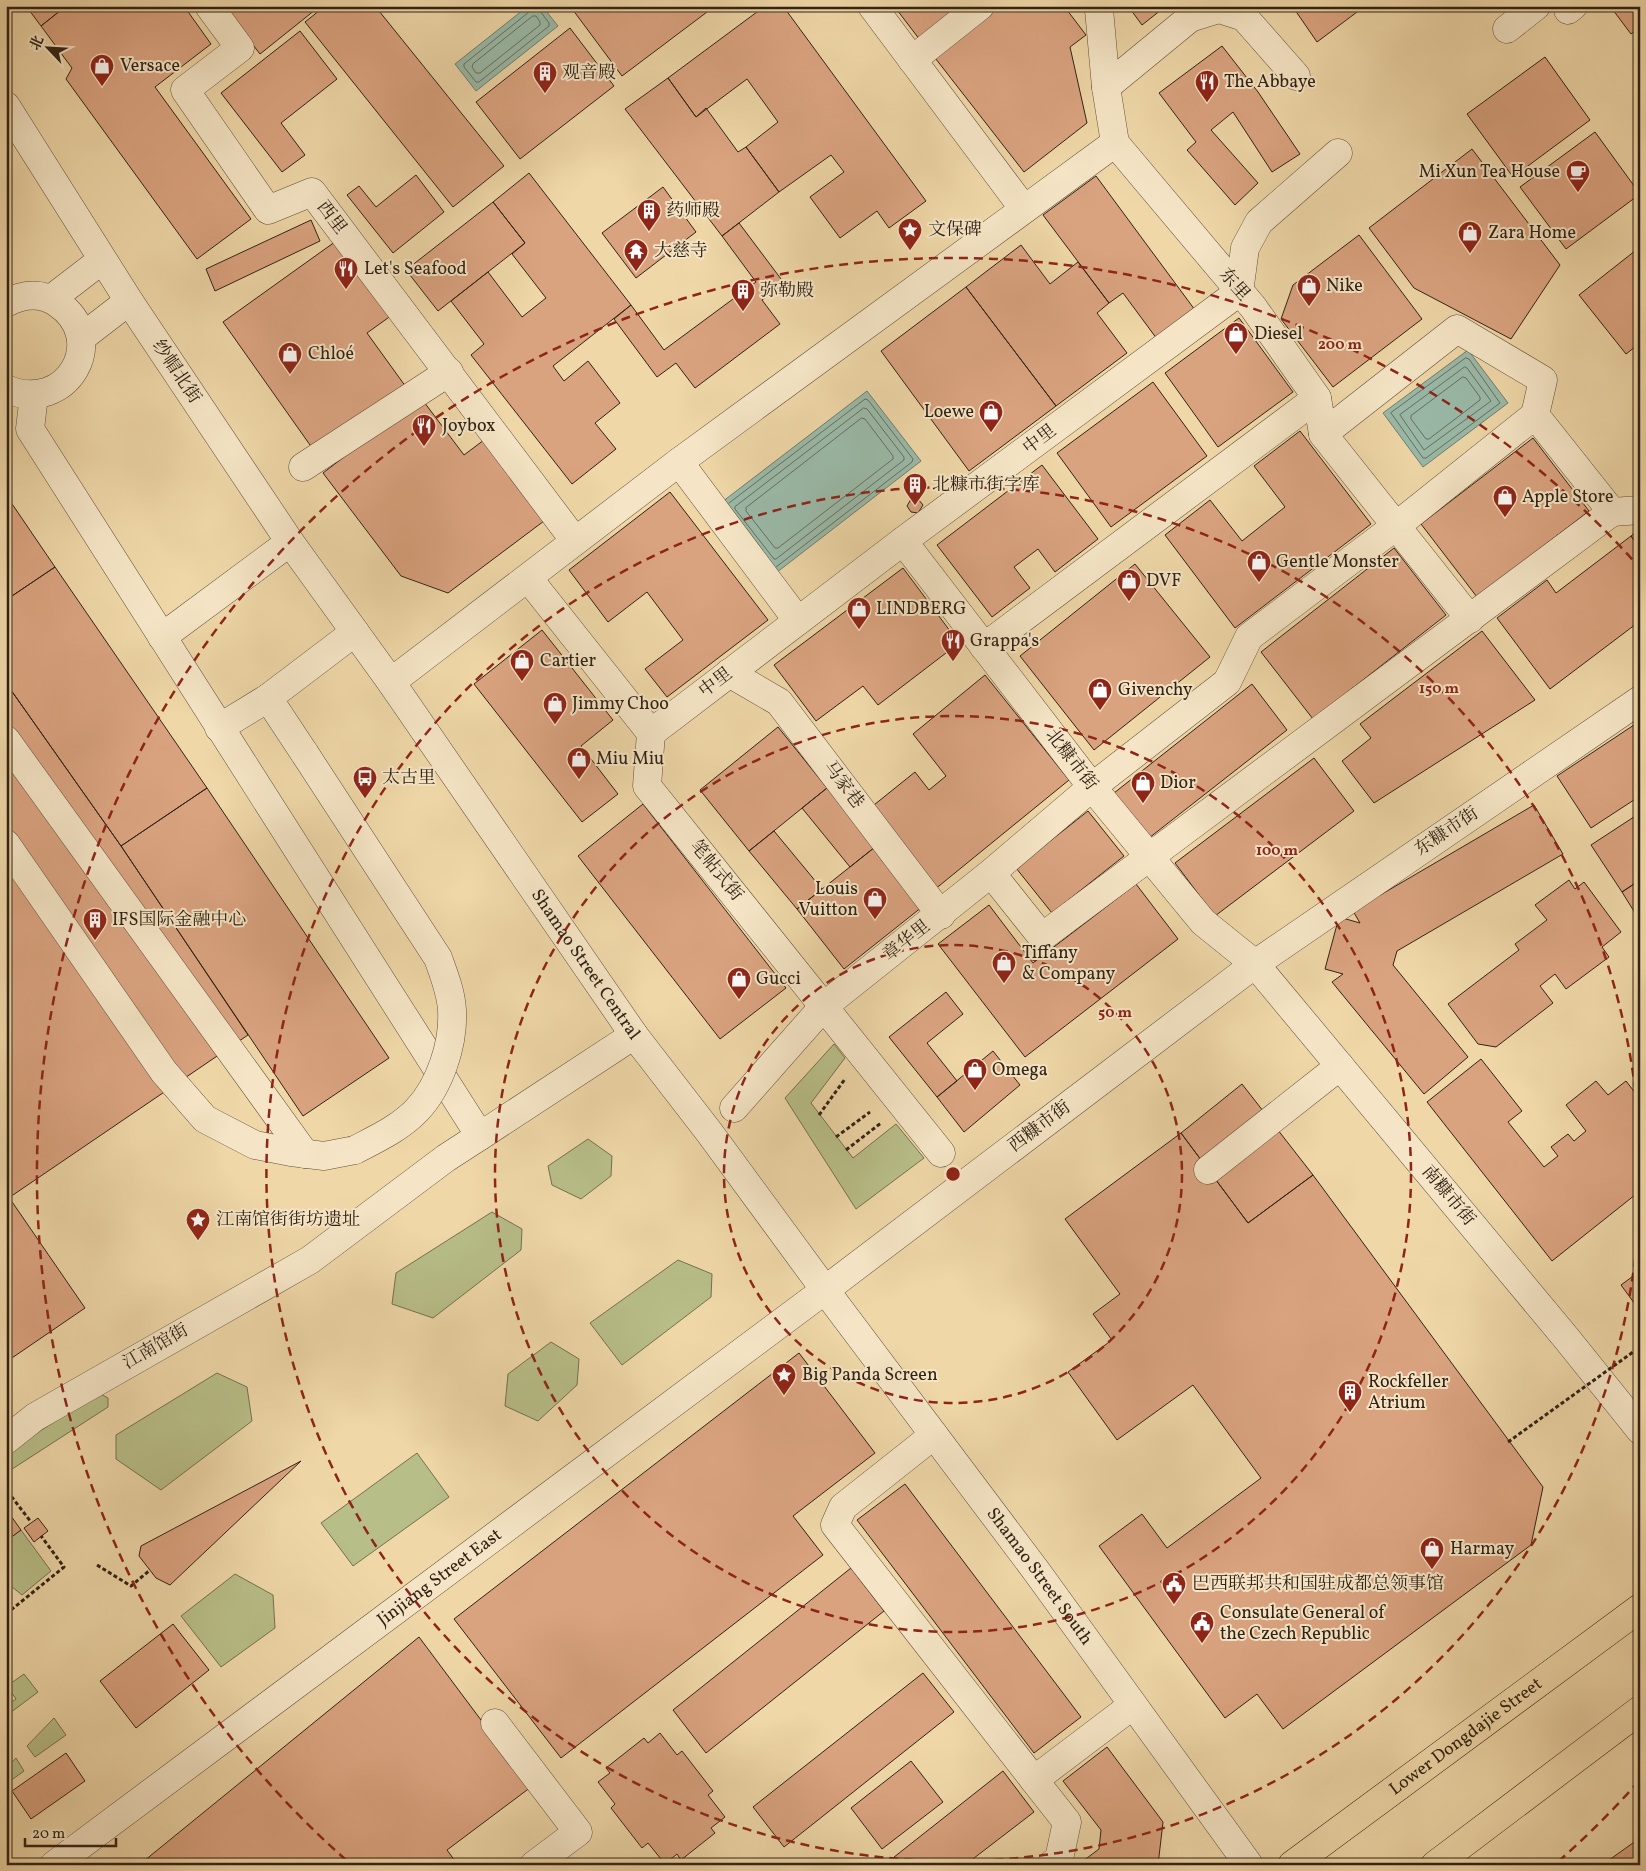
<svg xmlns="http://www.w3.org/2000/svg" width="1646" height="1871" font-family="Vollkorn,'Noto Serif SC',serif">
<rect width="100%" height="100%" fill="#efd7a8"/>
<filter id="stains"><feTurbulence type="fractalNoise" baseFrequency=".004" numOctaves="4"/><feColorMatrix values="0 0 0 0 .2 0 0 0 0 .09 0 0 0 0 .02 0 0 0 .5 -.17"/></filter>
<radialGradient id="worn" r=".72"><stop offset=".6" stop-color="#630" stop-opacity="0"/><stop offset="1" stop-color="#630" stop-opacity=".3"/></radialGradient>
<path fill="#b8be88" stroke="#74704e" d="M834,1044L845,1058L811,1103L853,1158L896,1124L924,1158L856,1209L785,1098Z
M588,1139L612,1156L611,1176L581,1199L552,1185L548,1166Z
M492,1212L522,1229L521,1250L433,1318L392,1304L396,1273Z
M678,1260L712,1274L711,1297L622,1365L590,1323Z
M551,1342L579,1359L577,1385L538,1421L505,1406L508,1374Z
M217,1373L247,1387L252,1421L161,1490L116,1459V1435Z
M99,1393L108,1398V1407L6,1473V1453Z
M417,1453L449,1497L353,1566L321,1523Z
M21,1530L51,1571L22,1595L6,1582V1541Z
M235,1574L273,1595L275,1628L221,1667L181,1616Z
M24,1674L38,1692L6,1716V1706L16,1699L7,1686Z
M54,1718L66,1735L35,1757L27,1746Z
M16,1758L24,1771L6,1784V1768Z"/>
<path fill="#9abaa9" stroke="#707d6e" d="M528,6H542L558,26L476,91L455,64Z
M1468,350L1508,403L1423,467L1383,413Z
M867,391L921,461L772,576L718,505Z"/>
<g fill="none" stroke-linecap="round" stroke-linejoin="round">
<path stroke="#666e5f" stroke-width="1" d="M531,6L529,12L464,64V67L476,82H479L549,26V23L540,11L539,6
M533,16H536L540,22V25L480,73H476L472,67L473,64Z
M1466,358L1469,359L1500,403L1426,458H1423L1391,413Z
M1465,367L1467,368L1491,401L1424,450L1400,415Z
M1463,377L1466,378L1480,397V400L1429,439H1426L1411,419V416Z
M864,408L867,409L904,457V460L776,559H774L735,509V507Z
M862,418L865,419L893,456V459L778,548H775L746,511V508Z
M729,503L865,399L868,400L913,459L912,462L776,567"/>
</g>
<path fill="#daa380" stroke="#312215" d="M26,6H66L41,26Z
M66,6H184L211,44L155,87L251,219L197,259L66,79L72,68L41,26Z
M223,6H312L315,10L260,54Z
M325,6H375L504,166L453,207L305,22Z
M570,6L650,8L715,6L622,76Z
M765,6H783L926,201L889,228L877,211L840,238L810,197L844,172L831,155L779,192L746,147L778,122L747,79L696,117L668,78Z
M894,6H963L920,40Z
M993,6H1064L1086,35L1070,47L1087,123L1024,172L932,54Z
M1128,6H1166L1142,25Z
M1300,6H1365L1317,42L1295,10Z
M1610,6H1640V27L1631,34Z
M570,28L614,86L520,159L476,102Z
M300,31L337,79L281,123L305,155L282,172L221,93Z
M1222,46L1258,92L1300,154L1272,172L1233,112L1211,130L1258,183L1235,205L1187,150L1196,142L1159,93Z
M1545,57L1590,120L1513,177L1467,114Z
M668,78L696,117L706,108L738,152L746,147L779,192L722,236L625,109Z
M1595,132L1640,194L1566,249L1520,187Z
M1472,149L1560,265L1511,339L1414,288L1369,228Z
M529,173L631,305L553,366L564,381L588,361L620,403L595,423L616,449L572,484L471,355L484,344L451,301L488,272L522,317L546,298L512,254L525,243L493,202Z
M416,175L444,212L393,253L347,195L359,186L376,207Z
M1096,176L1195,310L1157,339L1123,293L1109,303L1043,215Z
M663,187L696,232L636,278L602,233Z
M493,202L525,243L438,311L406,270Z
M311,220L320,241L215,291L206,269Z
M739,223L784,283L762,300L780,324L695,388L676,363L657,377L614,319L631,305L664,350L756,282L722,236Z
M1359,235L1422,319L1333,387L1281,319L1293,285Z
M339,239L392,315L367,333L406,387L315,452L223,322Z
M1021,245L1050,284L1078,262L1109,303L1097,313L1127,353L1056,406L966,287Z
M1640,247V353L1635,347L1626,354L1579,295Z
M966,287L1056,406L969,471L881,351Z
M1239,318L1293,392L1218,447L1165,373Z
M1153,382L1207,456L1111,527L1057,453Z
M421,398L464,455L484,440L544,521L448,593L401,576L323,473Z
M1300,431L1371,524L1235,628L1165,535L1210,500L1242,541L1285,507L1254,466Z
M1533,438L1589,511L1477,597L1421,524Z
M1042,465L1098,539L1055,572L1038,549L1014,567L1030,588L992,617L937,545Z
M670,492L768,620L667,697L645,669L683,640L647,592L608,622L569,570Z
M6,495L55,567L6,600Z
M911,499H918L923,505L918,513L911,512L907,506Z
M1640,529V548L1631,536Z
M1631,536L1640,548V621L1550,689L1497,618L1547,580L1556,593Z
M1394,548L1446,615L1313,719L1261,652Z
M1135,564L1210,657L1094,750L1020,656Z
M55,567L207,788L121,846L6,683V600Z
M903,568L959,643L878,705L863,686L816,721L774,665Z
M542,630L613,720L581,746L618,794L582,822L474,684Z
M1482,631L1535,700L1374,803L1342,761L1371,738L1360,724Z
M985,675L1069,780L934,890L869,809L915,772L929,790L946,776L913,734Z
M6,683L121,846L248,1035L10,1197L6,1193Z
M1252,684L1287,730L1149,838L1114,793Z
M1640,721V796L1591,828L1557,776Z
M778,727L827,788L749,851L700,790Z
M1314,758L1354,811L1215,916L1175,863Z
M207,788L389,1058L303,1116L121,846Z
M827,788L875,847L850,867L802,808Z
M643,804L786,988L720,1039L578,856Z
M1534,805L1563,854L1397,951L1393,965L1468,1057L1424,1094L1332,982L1343,974L1325,969L1339,917L1360,923L1353,911Z
M1088,811L1124,856L1052,913L1016,868Z
M1640,813V880L1622,892L1591,845Z
M774,831L822,889L797,909L749,851Z
M875,847L922,907L844,969L797,909Z
M1569,880L1575,889L1584,882L1621,932L1602,947L1609,957L1566,989L1555,974L1540,986L1553,1003L1496,1047L1478,1044L1448,1004L1519,950L1515,944L1547,920L1535,905Z
M1640,880V921L1622,892Z
M1136,884L1178,939L1025,1057L938,944L989,905L1033,963Z
M946,992L963,1014L927,1043L957,1081L937,1097L889,1037Z
M993,1051L1020,1085L964,1132L937,1097Z
M1481,1059L1522,1111L1508,1122L1544,1167L1558,1156L1551,1147L1568,1134L1574,1141L1586,1131L1566,1105L1596,1081L1608,1095L1626,1081L1640,1099V1191L1552,1261L1427,1102Z
M1242,1084L1313,1175L1248,1223L1181,1133Z
M1181,1133L1248,1223L1313,1175L1543,1487L1531,1545L1283,1729L1257,1694L1225,1718L1099,1546L1142,1514L1167,1548L1261,1478L1193,1385L1117,1440L1068,1372L1112,1340L1093,1314L1120,1294L1065,1219Z
M6,1193L85,1308L6,1362Z
M1640,1271V1311L1621,1285Z
M799,1353L875,1453L793,1516L823,1555L561,1758L454,1619Z
M301,1461L170,1585L156,1578L139,1556L141,1546Z
M905,1484L1081,1717L1034,1753L857,1520Z
M6,1509L21,1530L6,1541Z
M38,1518L48,1531L34,1542L24,1528Z
M851,1568L884,1611L706,1753L673,1710Z
M173,1624L209,1670L136,1728L100,1681Z
M419,1637L531,1787L447,1850L458,1865H139Z
M923,1673L954,1712L784,1847L753,1807Z
M660,1733L677,1755L682,1751L713,1791L708,1795L725,1817L711,1828L715,1833L681,1860L677,1854L665,1864L648,1843L642,1848L611,1808L615,1804L598,1782L610,1773L606,1768L644,1738L648,1743Z
M1107,1747L1163,1822L1158,1865H1086L1083,1861L1099,1849L1101,1830L1063,1781Z
M66,1753L85,1781L31,1819L12,1791Z
M911,1761L943,1802L882,1849L851,1808Z
M1003,1771L1034,1812L965,1865H884Z
M1640,1838V1865H1602Z"/>
<g fill="none" stroke-linecap="round" stroke-linejoin="round">
<defs>
<g id="minor">
<path d="M209,6L240,48L185,90L268,210L312,192L575,541"/>
<path d="M872,6L1024,209"/>
<path d="M1097,6L1099,9L1106,87L1115,143L1253,307L1317,398L1323,434L1470,619"/>
<path d="M1568,10L1573,6"/>
<path d="M1507,29L1536,6"/>
<path d="M912,60L980,6"/>
<path d="M1106,87L1190,18L1219,9L1244,17L1296,76"/>
<path id="s1" d="M6,106L129,301L290,542L391,682L634,1035L709,1132L825,1290L1037,1572L1249,1865"/>
<path d="M51,299L102,260"/>
<path d="M6,303C23,294 41,292 57,303C110,338 68,415 6,389"/>
<path d="M81,338L129,301"/>
<path d="M34,395L30,429L480,1136L634,1035"/>
<path d="M1323,434L1457,329L1543,380L1535,415"/>
<path d="M679,462L798,621"/>
<path d="M303,467L449,372"/>
<path d="M1612,512L1640,510"/>
<path d="M903,541L1092,787L1203,922L1255,964L1567,1339L1640,1430"/>
<path d="M528,578L651,733L647,786L941,1153"/>
<path d="M162,637L290,542"/>
<path d="M984,647L1317,398"/>
<path d="M729,673L779,702L941,915"/>
<path d="M391,682L679,462L1115,143"/>
<path d="M268,698L305,754"/>
<path d="M219,728L268,698L355,632"/>
<path d="M651,733L903,541L1239,292L1245,248L1259,222L1338,153"/>
<path d="M6,740L305,1154"/>
<path d="M6,844L164,1072L205,1119L255,1145L291,1152L324,1156L355,1150"/>
<path d="M734,1108L824,1006L991,873L1092,787L1227,682L1249,637L1396,526L1535,415L1612,512L1042,937L991,873"/>
<path d="M1208,1170L1340,1066"/>
<path d="M934,1435L843,1507L835,1525L1034,1780L1133,1705"/>
<path d="M6,1440L35,1417L310,1260L446,1158L480,1136"/>
<path d="M495,1723L578,1832L534,1865"/>
<path d="M1034,1780L1067,1822L1059,1859L1051,1865"/>
<path id="s2" d="M54,1865L825,1290L1255,964L1640,700"/>
</g>
<g id="major">
<path id="s3" d="M1292,1865L1640,1608"/>
<path d="M1435,1865L1640,1710"/>
</g>
</defs>
<use href="#minor" stroke="#604f3a" stroke-width="29"/>
<use href="#major" stroke="#312215" stroke-width="29"/>
<path stroke="#312215" stroke-width="3" stroke-dasharray="4 2.5" stroke-linecap="butt" d="M819,1115L845,1079
M836,1137L870,1112
M846,1150L881,1123
M6,1499L11,1496L31,1522
M97,1565L131,1586L150,1570
M6,1614L64,1567L41,1536"/>
<use href="#minor" stroke="#f5e5c6" stroke-width="28"/>
<use href="#major" stroke="#efd7a8" stroke-width="28"/>
<defs>
<path id="minor-bridge" d="M305,754L438,958C444,975 451,992 452,1010C454,1043 440,1086 417,1110C400,1128 376,1139 355,1150"/>
</defs>
<use href="#minor-bridge" stroke="#604f3a" stroke-width="29" stroke-linecap="butt"/>
<path stroke="#312215" stroke-width="3" stroke-dasharray="4 2.5" stroke-linecap="butt" d="M1508,1442L1640,1347"/>
<use href="#minor-bridge" stroke="#f5e5c6" stroke-width="28"/>
</g>
<g fill="none" stroke="#8f2418" stroke-width="2.5" stroke-dasharray="9 6">
<circle cx="953" cy="1174" r="229"/>
<circle cx="953" cy="1174" r="458"/>
<path d="M1640 1198A687 687 0 1 1 1640 1150"/>
<path d="M1639 1781A916 916 0 0 1 1560 1860M346 1860A916 916 0 1 1 1639 567"/>
</g>
<defs>
<symbol id="shop-pin" viewBox="-11 -11 22 30"><path d="M0 17L-7.5 6A9.5 9.5 0 1 1 7.5 6Z" fill="#8f2418" stroke="#f5e5c6"/><path d="M-5-2.5h2.3a2.7 3.5 0 0 1 5.4 0H5L5.5 6h-11ZM-1.5-2.5h3a1.5 2.3 0 0 0-3 0Z" fill="#fff"/></symbol>
<symbol id="building-pin" viewBox="-11 -11 22 30"><path d="M0 17L-7.5 6A9.5 9.5 0 1 1 7.5 6Z" fill="#8f2418" stroke="#f5e5c6"/><path d="M-4-6H4V6H1V3H-1V6H-4ZM-2.5-4.3h1.7v1.8h-1.7ZM.8-4.3h1.7v1.8H.8ZM-2.5-1h1.7V.8h-1.7ZM.8-1h1.7V.8H.8Z" fill="#fff"/></symbol>
<symbol id="restaurant-pin" viewBox="-11 -11 22 30"><path d="M0 17L-7.5 6A9.5 9.5 0 1 1 7.5 6Z" fill="#8f2418" stroke="#f5e5c6"/><path d="M-5-6h1v4h1v-4h1v4h1v-4h1v5L-1.5 .5V6h-2V.5L-5-1ZM5-6V6H3V1.5H1.5Q1.5-4 5-6Z" fill="#fff"/></symbol>
<symbol id="cafe-pin" viewBox="-11 -11 22 30"><path d="M0 17L-7.5 6A9.5 9.5 0 1 1 7.5 6Z" fill="#8f2418" stroke="#f5e5c6"/><path d="M-5.5-4.5H6V0H3Q3 3.5 0 3.5H-2.5Q-5.5 3.5-5.5 0ZM3-3.2v2h1.7v-2ZM-6 4.5H4V6H-6Z" fill="#fff"/></symbol>
<symbol id="sight-pin" viewBox="-11 -11 22 30"><path d="M0 17L-7.5 6A9.5 9.5 0 1 1 7.5 6Z" fill="#8f2418" stroke="#f5e5c6"/><path d="M0-6L1.8-2.2L6-1.7L2.9 1.2L3.7 5.4L0 3.3L-3.7 5.4L-2.9 1.2L-6-1.7L-1.8-2.2Z" fill="#fff"/></symbol>
<symbol id="temple-pin" viewBox="-11 -11 22 30"><path d="M0 17L-7.5 6A9.5 9.5 0 1 1 7.5 6Z" fill="#8f2418" stroke="#f5e5c6"/><path d="M0-6L5-2H3V0L6.5 2.5H4V6H1.5V3h-3V6H-4V2.5H-6.5L-3 0V-2H-5Z" fill="#fff"/></symbol>
<symbol id="bus-pin" viewBox="-11 -11 22 30"><path d="M0 17L-7.5 6A9.5 9.5 0 1 1 7.5 6Z" fill="#8f2418" stroke="#f5e5c6"/><path d="M-5-6H5V4H4V6H2V4H-2V6H-4V4H-5ZM-3.5-4V0h7V-4ZM-3.5 1.2v1.5H-2V1.2ZM2 1.2v1.5H3.5V1.2Z" fill="#fff"/></symbol>
<symbol id="civic-pin" viewBox="-11 -11 22 30"><path d="M0 17L-7.5 6A9.5 9.5 0 1 1 7.5 6Z" fill="#8f2418" stroke="#f5e5c6"/><path d="M-.6-6.5H3V-4.5H.6V-3L4-1V1h2V6H-6V1h2V-1L-.6-3ZM-1.2 2.5V6h2.4V2.5Z" fill="#fff"/></symbol>
</defs>
<g fill-rule="evenodd">
<use href="#shop-pin" x="88" y="52" width="28" height="38"/>
<use href="#building-pin" x="531" y="59" width="28" height="38"/>
<use href="#restaurant-pin" x="1193" y="68" width="28" height="38"/>
<use href="#cafe-pin" x="1564" y="158" width="28" height="38"/>
<use href="#building-pin" x="635" y="197" width="28" height="38"/>
<use href="#sight-pin" x="896" y="216" width="28" height="38"/>
<use href="#shop-pin" x="1456" y="219" width="28" height="38"/>
<use href="#temple-pin" x="622" y="237" width="28" height="38"/>
<use href="#restaurant-pin" x="332" y="255" width="28" height="38"/>
<use href="#shop-pin" x="1295" y="272" width="28" height="38"/>
<use href="#building-pin" x="729" y="277" width="28" height="38"/>
<use href="#shop-pin" x="1222" y="320" width="28" height="38"/>
<use href="#shop-pin" x="276" y="340" width="28" height="38"/>
<use href="#shop-pin" x="977" y="398" width="28" height="38"/>
<use href="#restaurant-pin" x="410" y="412" width="28" height="38"/>
<use href="#building-pin" x="901" y="471" width="28" height="38"/>
<use href="#shop-pin" x="1491" y="483" width="28" height="38"/>
<use href="#shop-pin" x="1245" y="548" width="28" height="38"/>
<use href="#shop-pin" x="1115" y="567" width="28" height="38"/>
<use href="#shop-pin" x="845" y="595" width="28" height="38"/>
<use href="#restaurant-pin" x="939" y="627" width="28" height="38"/>
<use href="#shop-pin" x="508" y="647" width="28" height="38"/>
<use href="#shop-pin" x="1086" y="676" width="28" height="38"/>
<use href="#shop-pin" x="541" y="690" width="28" height="38"/>
<use href="#shop-pin" x="565" y="745" width="28" height="38"/>
<use href="#bus-pin" x="351" y="764" width="28" height="38"/>
<use href="#shop-pin" x="1129" y="769" width="28" height="38"/>
<use href="#shop-pin" x="861" y="885" width="28" height="38"/>
<use href="#building-pin" x="81" y="906" width="28" height="38"/>
<use href="#shop-pin" x="990" y="949" width="28" height="38"/>
<use href="#shop-pin" x="725" y="965" width="28" height="38"/>
<use href="#shop-pin" x="961" y="1056" width="28" height="38"/>
<use href="#sight-pin" x="184" y="1206" width="28" height="38"/>
<use href="#sight-pin" x="770" y="1361" width="28" height="38"/>
<use href="#building-pin" x="1336" y="1378" width="28" height="38"/>
<use href="#shop-pin" x="1418" y="1535" width="28" height="38"/>
<use href="#civic-pin" x="1160" y="1570" width="28" height="38"/>
<use href="#civic-pin" x="1188" y="1609" width="28" height="38"/>
</g>
<g text-anchor="middle" dominant-baseline="central" stroke-width="4" stroke-linejoin="round" paint-order="stroke">
<g font-size="18" fill="#312215" stroke="#f5e5c6" text-anchor="start">
<text x="120" y="66">Versace</text>
<text x="562" y="73">观音殿</text>
<text x="1224" y="82">The Abbaye</text>
<text x="1560" y="172" text-anchor="end">Mi Xun Tea House</text>
<text x="666" y="211">药师殿</text>
<text x="928" y="230">文保碑</text>
<text x="1488" y="233">Zara Home</text>
<text x="654" y="251">大慈寺</text>
<text x="364" y="269">Let's Seafood</text>
<text x="1326" y="286">Nike</text>
<text x="760" y="291">弥勒殿</text>
<text x="1254" y="334">Diesel</text>
<text x="308" y="354">Chloé</text>
<text x="974" y="412" text-anchor="end">Loewe</text>
<text x="442" y="426">Joybox</text>
<text x="932" y="485">北糠市街字库</text>
<text x="1522" y="497">Apple Store</text>
<text x="1276" y="562">Gentle Monster</text>
<text x="1146" y="581">DVF</text>
<text x="876" y="609">LINDBERG</text>
<text x="970" y="641">Grappa's</text>
<text x="540" y="661">Cartier</text>
<text x="1118" y="690">Givenchy</text>
<text x="572" y="704">Jimmy Choo</text>
<text x="596" y="759">Miu Miu</text>
<text x="382" y="778">太古里</text>
<text x="1160" y="783">Dior</text>
<text x="858" y="889" text-anchor="end">Louis<tspan x="858" dy="21">Vuitton</tspan></text>
<text x="112" y="920">IFS国际金融中心</text>
<text x="1022" y="953">Tiffany<tspan x="1022" dy="21">&amp; Company</tspan></text>
<text x="756" y="979">Gucci</text>
<text x="992" y="1070">Omega</text>
<text x="216" y="1220">江南馆街街坊遗址</text>
<text x="802" y="1375">Big Panda Screen</text>
<text x="1368" y="1382">Rockfeller<tspan x="1368" dy="21">Atrium</tspan></text>
<text x="1450" y="1549">Harmay</text>
<text x="1192" y="1584">巴西联邦共和国驻成都总领事馆</text>
<text x="1220" y="1613">Consulate General of<tspan x="1220" dy="21">the Czech Republic</tspan></text>
</g>
<g font-size="18" fill="#312215" stroke="#f5e5c6">
<text transform="translate(331 218) rotate(53)">西里</text>
<text transform="translate(1234 285) rotate(49)">东里</text>
<text transform="translate(176 372) rotate(56)">纱帽北街</text>
<text transform="translate(1040 440) rotate(-37)">中里</text>
<text transform="translate(716 683) rotate(-37)">中里</text>
<text transform="translate(1071 760) rotate(52)">北糠市街</text>
<text transform="translate(843 785) rotate(53)">马家巷</text>
<text transform="translate(1447 832) rotate(-34)">东糠市街</text>
<text transform="translate(716 871) rotate(51)">笔帖式街</text>
<text transform="translate(907 941) rotate(-38)">章华里</text>
<text stroke="none"><textPath href="#s1" startOffset="1036">Shamao Street Central</textPath></text>
<text transform="translate(1040 1127) rotate(-37)">西糠市街</text>
<text transform="translate(1448 1196) rotate(50)">南糠市街</text>
<text transform="translate(156 1347) rotate(-30)">江南馆街</text>
<text stroke="none"><textPath href="#s1" startOffset="1798">Shamao Street South</textPath></text>
<text stroke="none"><textPath href="#s2" startOffset="481">Jinjiang Street East</textPath></text>
<text stroke="none"><textPath href="#s3" startOffset="216">Lower Dongdajie Street</textPath></text>
</g>
</g>
<circle cx="953" cy="1174" r="8" fill="#8f2418" stroke="#f5e5c6" stroke-width="2.5"/>
<g font-size="15" text-anchor="middle" font-weight="bold" fill="#8f2418" stroke="#f5e5c6" stroke-width="4" stroke-linejoin="round" paint-order="stroke">
<text x="1340" y="349">200 m</text>
<text x="1439" y="693">150 m</text>
<text x="1277" y="855">100 m</text>
<text x="1115" y="1017">50 m</text>
</g>
<rect width="1646" height="1871" fill="none" stroke="#efd7a8" stroke-width="25"/>
<rect x="8" y="8" width="1631" height="1856" fill="none" stroke="#312215" stroke-width="2.5"/>
<rect x="12" y="12" width="1621" height="1846" fill="none" stroke="#312215"/>
<g transform="translate(48 48) rotate(295)" stroke="#f5e5c6" stroke-width="4" paint-order="stroke">
<path d="M0-4L9 19L0 12L-9 19Z" fill="#312215"/>
<text y="-8" font-size="14" font-weight="bold" text-anchor="middle" fill="#312215">北</text>
</g>
<path d="M25 1838v8h91v-8" fill="none" stroke="#312215" stroke-width="2.5"/>
<text x="32" y="1838" font-size="15" fill="#312215" stroke="#f5e5c6" stroke-width="4" paint-order="stroke">20 m</text>
<rect width="100%" height="100%" filter="url(#stains)"/>
<rect width="100%" height="100%" fill="url(#worn)"/>
</svg>
